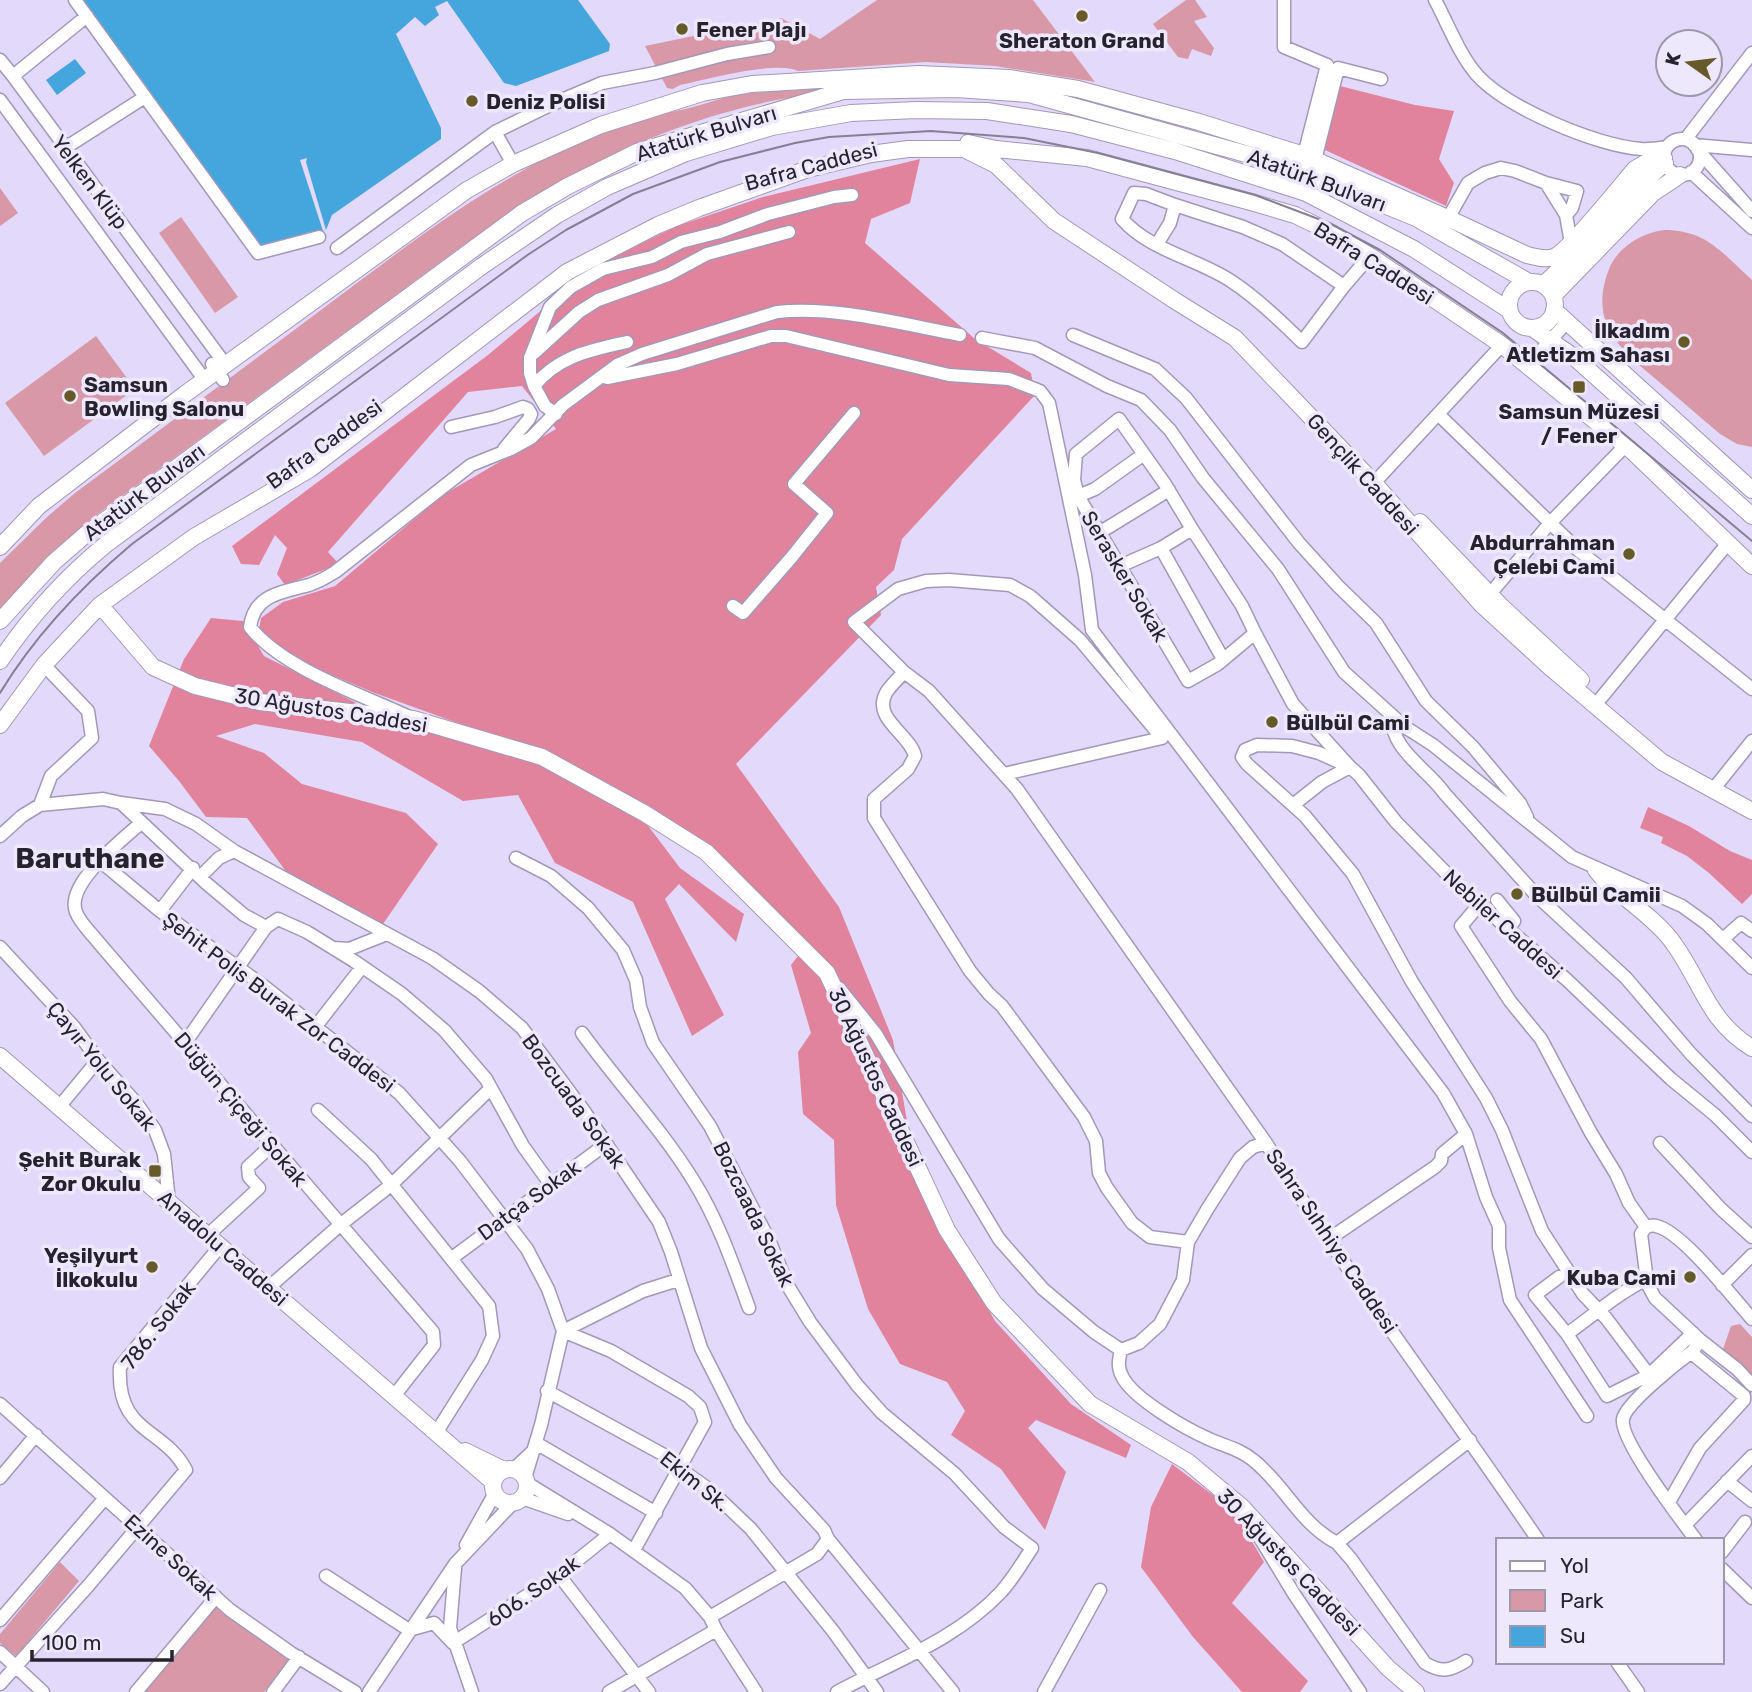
<svg xmlns="http://www.w3.org/2000/svg" width="1752" height="1692" font-family="Rubik,sans-serif">
<rect width="100%" height="100%" fill="#e3d9fa"/>
<path fill="#d898a8" d="M877,0H1033L1095,82L995,66L926,62L798,71C776,60 706,80 680,85L673,89L667,88L645,46L781,18L820,39Z
M1186,0H1195L1207,17L1194,21L1214,48L1211,56L1192,49L1188,59L1178,57L1153,24Z
M982,82L1081,96C1065,94 1050,91 1034,90C999,88 963,91 928,92C892,92 846,89 811,94C677,114 570,169 461,247L95,516L50,554L0,610V563L47,517L75,493C153,435 231,377 309,319C419,237 540,138 676,111C699,107 720,97 743,94C762,91 782,91 801,90L809,86Z
M0,188L18,213L0,226Z
M181,217L238,297L215,313L159,233Z
M1664,230C1707,230 1722,253 1752,280V447L1737,444L1720,434C1699,416 1679,399 1658,381C1620,349 1588,324 1609,269C1618,247 1641,233 1664,230Z
M96,336L135,389L44,456L5,403Z
M1740,1324L1752,1337V1380L1722,1352L1731,1326Z
M60,1562L79,1581L16,1656L0,1643V1634Z
M214,1606L288,1660L264,1692H144Z"/>
<path fill="#e2839e" d="M1340,86L1415,105L1454,111L1439,159L1454,183L1446,206L1325,150Z
M920,159L910,203L871,219L865,243L975,339L1031,373L1035,395L902,539L894,570L876,587L881,615L736,764L839,907L893,1040L918,1185L995,1321L1071,1404L1131,1445L1126,1458L1036,1420L1028,1428L1066,1472L1045,1530L1001,1469L951,1435L965,1411L947,1382L900,1364L868,1309L836,1205L834,1140L803,1114L798,1052L811,1033L791,965L805,947L706,847L538,752L372,692L294,659L259,630L261,618L283,602L335,586L443,495L556,429L522,386L468,392L328,552L339,564L285,585L277,574L287,548L275,535L259,565L241,564L232,546L488,355L593,267L677,226L763,197Z
M211,618L243,621L264,656L390,720L536,763L640,815L680,868L744,914L736,942L679,884L665,899L724,1015L692,1036L633,902L555,863L518,795L463,801L362,742L255,724L216,736L264,753L302,784L406,813L438,844L383,924L290,877L247,818L206,817L179,781L149,746L184,659Z
M1648,807L1689,826L1730,851L1752,860V894L1742,904L1709,873L1687,856L1661,843L1663,837L1640,828Z
M1172,1464L1234,1511L1264,1562L1232,1603L1308,1681L1300,1692H1242L1193,1637L1141,1567L1151,1507Z"/>
<path fill="#44a6dc" d="M81,0H578L610,44L609,51L516,86L504,83L447,1L435,7L439,15L425,26L415,17L396,34L441,128V139L332,215L326,230L261,249Z
M75,59L86,73L57,95L46,80Z"/>
<path fill="#e3d9fa" d="M307,158L306,162L326,230L323,231L300,160Z"/>
<g fill="none" stroke-linecap="round" stroke-linejoin="round">
<defs>
<path id="minor" d="M75,0L258,253L319,237
M1284,0V47L1327,65L1304,155
M1435,0C1448,24 1459,54 1477,75C1507,108 1597,146 1641,149C1649,150 1659,148 1667,147
M87,16L13,76L225,364
M0,60L13,76
M0,100L204,379
M495,132L513,164
M1664 157a18 18 0 1 1 36 0a18 18 0 1 1-36 0Z
M1689,141L1688,136L1752,53
M1694,145L1752,150
M65,148L145,97
M1697,149L1752,211
M1315,160L1338,68L1381,79
M1691,172L1752,228
M1546,183L1577,191L1572,208L1566,215
M1175,205L1243,227L1282,244L1344,286
M1452,220L1451,213L1468,183L1485,173L1501,168L1515,171L1546,183L1566,215L1571,243
M1157,244L1170,223L1175,205L1146,194L1134,193L1122,219C1150,251 1196,258 1231,281C1257,298 1280,320 1302,342L1344,286L1370,256
M337,248L495,132L550,105L602,83L655,73L727,54L769,47
M1073,335L1155,369L1186,398L1299,543L1338,586L1376,623L1426,701L1473,747L1520,803L1527,817
M982,338L1035,348L1107,386L1141,400L1170,430L1203,478L1278,569L1344,672L1405,727L1433,745L1572,857L1682,906L1707,924L1752,968
M534,353L579,312L598,300L668,275L707,254L789,232
M212,364L223,380
M1528,365L1567,322
M602,376L607,378L677,364L771,336H786L949,375L1009,379L1040,391L1049,403L1085,575L1092,630L1443,1093L1466,1134L1486,1197L1499,1226V1248L1510,1300L1587,1416
M534,386C558,356 591,350 627,342
M556,414L545,406L534,386L530,373V358L550,307L571,287L603,269L652,257L681,242L720,232L768,214L834,197L852,195
M1438,414L1578,550L1752,689
M1119,419L1165,484L1192,529L1242,606L1255,633L1218,664L1188,681L1078,496L1074,480L1076,454Z
M451,427L495,417L523,407L528,409L531,414L529,419L504,449
M1374,483L1502,345
M1078,496L1095,489L1144,454
M1099,533L1169,490
M1161,548L1223,659
M1120,566L1161,548L1192,529
M1490,594L1550,523L1625,446
M733,606L743,613L791,558L827,513L794,484L854,413
M1255,633L1293,704L1350,767L1322,782L1293,805
M904,672L929,691L1017,789L1266,1143
M1601,698L1728,543
M1392,715C1389,749 1428,769 1445,794L1536,895L1626,978L1691,1054L1752,1116
M407,716C360,694 282,668 250,627C254,594 283,592 309,585C318,582 327,577 335,572L471,465L511,449L531,438L563,405L617,365L642,354L777,312C837,306 901,324 960,335
M1004,774L1162,738L1080,640L1030,596L1010,585L949,580L926,581L898,589L854,622L904,672C899,678 890,686 886,693C872,719 910,734 915,756L908,769L874,799V818L970,971L989,994L1002,1006L1084,1117L1096,1141L1099,1173L1107,1188L1132,1223L1150,1237L1188,1242
M1716,786L1752,741
M121,803L165,809L196,824L234,851L432,958L479,991L522,1028L584,1111L659,1222L671,1252L701,1348L740,1425L776,1478L824,1530L828,1539L953,1692
M40,805L51,776L92,738L88,711L44,665
M141,823C122,840 65,884 76,912C80,923 92,934 99,943L433,1332L434,1345L394,1396
M0,836L22,816L40,805L103,799L121,803L206,883L244,915L266,927L278,919L307,932L354,961L402,994L444,1030L486,1079L523,1146L551,1185
M516,858L551,876L588,908L623,950L636,980L640,1007L653,1043L710,1126L769,1240L788,1286L810,1322L857,1385L882,1413L955,1474L1004,1527L1032,1548C1022,1563 1013,1579 1001,1592C956,1640 893,1662 837,1692
M100,861L160,911L261,984L399,1093L460,1161L527,1249L548,1289L563,1331L541,1425L525,1478
M201,876L219,858L234,851
M1497,900L1514,921L1508,930
M1479,905L1461,926L1510,1001L1541,1039L1591,1133L1616,1174L1629,1203L1646,1227
M160,911L193,868
M1723,939L1741,923L1752,931
M0,947L74,1027L98,1060L137,1104L155,1130L164,1154L169,1201
M334,948L349,949L387,934
M839,988L876,1034L999,1239L1043,1289L1094,1332L1121,1350L1139,1343L1160,1324L1183,1280L1188,1242L1208,1208L1240,1158L1253,1147L1266,1143C1350,1279 1448,1407 1538,1540
M316,1026L362,967
M582,1033C618,1083 661,1128 693,1180C718,1220 733,1264 749,1308
M185,1043L266,927
M59,1107L98,1060
M318,1110L371,1159L489,1306L493,1336L482,1360L436,1433
M1660,1143L1721,1209L1752,1237
M1646,1227L1641,1234L1646,1273L1649,1287L1655,1298L1700,1340L1737,1369L1752,1385
M1646,1227C1649,1226 1653,1225 1656,1226C1682,1231 1733,1298 1752,1319
M208,1235L259,1188L249,1177L248,1167L272,1145
M1329,1239L1435,1167L1441,1161L1442,1154L1466,1134
M452,1258L606,1144
M1559,1277L1535,1295L1567,1334L1607,1396L1649,1375L1693,1333
M1722,1285L1752,1255
M268,1288L340,1225L391,1185L491,1088
M563,1331L611,1351L688,1396L700,1407L705,1422L634,1550
M563,1331L643,1291L678,1280
M1567,1334C1594,1315 1618,1293 1647,1279
M1121,1350C1119,1359 1117,1367 1122,1376C1132,1398 1186,1429 1209,1439C1224,1446 1240,1449 1253,1460C1285,1485 1300,1524 1337,1543L1470,1440
M1693,1351C1678,1362 1626,1403 1623,1419C1619,1439 1681,1520 1696,1540
M1649,1375L1606,1318L1583,1294L1542,1231L1502,1130L1486,1098L1412,982L1353,874L1305,816L1247,764L1242,757L1245,750L1257,745L1292,746L1319,753L1350,767L1359,775L1396,822L1458,885L1567,980L1671,1079L1715,1115L1752,1152
M547,1391L675,1461L679,1468L710,1490L751,1529L833,1631L877,1692
M0,1404L230,1610L291,1653L355,1692
M536,1443L656,1513
M514,1469L534,1450
M0,1478L36,1435
M1727,1481L1752,1501
M527,1483L610,1534L685,1588L710,1617L716,1630L756,1692
M522,1498L568,1514
M1669,1502L1700,1448L1744,1400V1396L1694,1355L1693,1351L1700,1340
M1685,1525L1752,1456
M1254,1528L1294,1594L1360,1692
M1337,1543L1351,1559L1425,1663C1441,1673 1450,1671 1466,1661
M466,1545L495,1493
M1722,1552L1745,1522
M455,1568L450,1628L472,1692
M1722,1569L1752,1598
M559,1575L649,1692
M326,1576L409,1630L434,1623L453,1643L559,1575L610,1534
M710,1617L817,1554L828,1539
M0,1620L105,1498
M0,1652L43,1692
M1617,1662L1638,1692
M0,1684L88,1586L186,1470C164,1427 116,1434 120,1367L221,1245
M136,1692L216,1597
M273,1692L299,1657
M369,1692L455,1564L513,1503
M609,1692L716,1630
M1044,1692L1100,1590"/>
<path id="major" d="M968,143L996,149L1087,158L1251,202L1295,215L1330,232L1370,256L1502,345L1632,451L1752,566
M1509 305a23 23 0 1 1 46 0a23 23 0 1 1-46 0Z
M1543,285C1586,246 1621,200 1665,163
M1553,296L1653,193L1680,175
M1554,310L1752,490
M1532,328L1574,357L1752,516
M1420,522L1502,607L1581,680
M0,547L39,506L185,394L467,190L513,164L601,125L702,93L752,84L918,74L1009,78L1078,89L1199,122L1304,155L1452,220L1527,255C1535,257 1546,260 1554,257C1569,251 1621,185 1635,169L1647,162L1664,158
M100,605L153,667L195,686L260,702L413,719L542,757L644,813L706,852L827,973L947,1230L994,1303L1090,1404L1188,1462L1243,1508L1388,1668L1416,1692
M0,621L54,562L85,535L522,213L568,186L637,152L843,91L956,89L1029,94L1286,165L1416,218L1529,282
M0,661C29,618 65,578 105,545L482,266L557,215L607,187L686,153L772,127L851,113L916,110L987,111L1071,124L1175,151L1306,193L1414,249L1509,310
M0,725L44,665L100,605L194,537L310,469L567,272L658,225L699,208L808,169L871,154L908,149H964L996,165L1054,221L1174,300L1235,338L1374,483L1481,604L1552,669L1662,762L1752,811
M1596,870L1605,881C1625,898 1661,924 1674,944C1702,983 1708,1021 1752,1048
M0,1056L493,1482
M465,1451L504,1470
M493 1486a17 17 0 1 1 34 0a17 17 0 1 1-34 0Z"/>
</defs>
<use href="#minor" stroke="#a298b7" stroke-width="15"/>
<use href="#major" stroke="#a298b7" stroke-width="18"/>
<use href="#minor" stroke="#fff" stroke-width="12"/>
<use href="#major" stroke="#fff" stroke-width="16"/>
<path stroke="#867f95" stroke-width="2" d="M0,693C35,635 81,587 132,544L529,254L566,230L633,194L720,162L795,143L829,137L931,131L1024,138L1098,153L1255,195L1329,223L1380,250L1503,333L1752,541"/>
</g>
<g fill="#665b28" stroke="#eee8fd" stroke-width="2.5">
<circle cx="1082" cy="16" r="7"/>
<circle cx="682" cy="29" r="7"/>
<circle cx="472" cy="101" r="7"/>
<circle cx="1684" cy="342" r="7"/>
<rect x="1572" y="380" width="14" height="14" rx="3.5"/>
<circle cx="70" cy="396" r="7"/>
<circle cx="1629" cy="554" r="7"/>
<circle cx="1272" cy="722" r="7"/>
<circle cx="1517" cy="894" r="7"/>
<rect x="148" y="1164" width="14" height="14" rx="3.5"/>
<circle cx="152" cy="1267" r="7"/>
<circle cx="1690" cy="1277" r="7"/>
</g>
<g text-anchor="middle" dominant-baseline="central" stroke-width="7" stroke-linejoin="round" paint-order="stroke">
<g font-size="21" font-weight="bold" fill="#26222e" stroke="#eee8fd" text-anchor="start">
<text x="696" y="29">Fener Plajı</text>
<text x="1082" y="40" text-anchor="middle">Sheraton Grand</text>
<text x="486" y="101">Deniz Polisi</text>
<text x="1670" y="330" text-anchor="end">İlkadım<tspan x="1670" dy="24">Atletizm Sahası</tspan></text>
<text x="84" y="384">Samsun<tspan x="84" dy="24">Bowling Salonu</tspan></text>
<text x="1579" y="411" text-anchor="middle">Samsun Müzesi<tspan x="1579" dy="24">/ Fener</tspan></text>
<text x="1615" y="542" text-anchor="end">Abdurrahman<tspan x="1615" dy="24">Çelebi Cami</tspan></text>
<text x="1286" y="722">Bülbül Cami</text>
<text x="1531" y="894">Bülbül Camii</text>
<text x="141" y="1159" text-anchor="end">Şehit Burak<tspan x="141" dy="24">Zor Okulu</tspan></text>
<text x="138" y="1255" text-anchor="end">Yeşilyurt<tspan x="138" dy="24">İlkokulu</tspan></text>
<text x="1676" y="1277" text-anchor="end">Kuba Cami</text>
</g>
<g font-size="21" fill="#26222e" stroke="#eee8fd">
<text transform="translate(706 133) rotate(-17)">Atatürk Bulvarı</text>
<text transform="translate(811 166) rotate(-15)">Bafra Caddesi</text>
<text transform="translate(1317 180) rotate(20)">Atatürk Bulvarı</text>
<text transform="translate(90 182) rotate(53)">Yelken Klüp</text>
<text transform="translate(1374 263) rotate(32)">Bafra Caddesi</text>
<text transform="translate(324 444) rotate(-36)">Bafra Caddesi</text>
<text transform="translate(1363 474) rotate(48)">Gençlik Caddesi</text>
<text transform="translate(144 492) rotate(-37)">Atatürk Bulvarı</text>
<text transform="translate(1125 576) rotate(59)">Serasker Sokak</text>
<text transform="translate(331 710) rotate(9)">30 Ağustos Caddesi</text>
<text transform="translate(1503 924) rotate(42)">Nebiler Caddesi</text>
<text transform="translate(279 1002) rotate(37)">Şehit Polis Burak Zor Caddesi</text>
<text transform="translate(102 1066) rotate(51)">Çayır Yolu Sokak</text>
<text transform="translate(876 1077) rotate(65)">30 Ağustos Caddesi</text>
<text transform="translate(574 1101) rotate(54)">Bozcuada Sokak</text>
<text transform="translate(241 1109) rotate(50)">Düğün Çiçeği Sokak</text>
<text transform="translate(529 1200) rotate(-36)">Datça Sokak</text>
<text transform="translate(754 1214) rotate(64)">Bozcaada Sokak</text>
<text transform="translate(1332 1241) rotate(56)">Sahra Sıhhiye Caddesi</text>
<text transform="translate(223 1248) rotate(41)">Anadolu Caddesi</text>
<text transform="translate(158 1325) rotate(-52)">786. Sokak</text>
<text transform="translate(695 1481) rotate(39)">Ekim Sk.</text>
<text transform="translate(171 1557) rotate(42)">Ezine Sokak</text>
<text transform="translate(1289 1562) rotate(46)">30 Ağustos Caddesi</text>
<text transform="translate(533 1591) rotate(-35)">606. Sokak</text>
</g>
<g font-size="28" font-weight="bold" fill="#26222e" stroke="#eee8fd">
<text x="90" y="858">Baruthane</text>
</g>
</g>
<rect x="1496" y="1538" width="228" height="126" fill="#eee8fd" stroke="#9e99aa" stroke-width="2"/>
<rect x="1510" y="1561" width="35" height="10" fill="#ffffff" stroke="#9e99aa" stroke-width="2"/>
<text x="1560" y="1573" font-size="21" fill="#26222e">Yol</text>
<rect x="1510" y="1590" width="35" height="21" fill="#d898a8" stroke="#9e99aa" stroke-width="2"/>
<text x="1560" y="1608" font-size="21" fill="#26222e">Park</text>
<rect x="1510" y="1626" width="35" height="21" fill="#44a6dc" stroke="#9e99aa" stroke-width="2"/>
<text x="1560" y="1643" font-size="21" fill="#26222e">Su</text>
<g transform="translate(1689 63) rotate(284)"><circle r="33" fill="#eee8fd" stroke="#9e99aa" stroke-width="2"/>
<path d="M0-5L12 26L0 18L-12 26Z" fill="#665b28"/>
<text y="-10" font-size="19" font-weight="bold" text-anchor="middle" fill="#26222e">K</text>
</g>
<path d="M32 1650v10h140v-10" fill="none" stroke="#26222e" stroke-width="3.5"/>
<text x="42" y="1650" font-size="21" fill="#26222e" stroke="#eee8fd" stroke-width="5" paint-order="stroke">100 m</text>
</svg>
